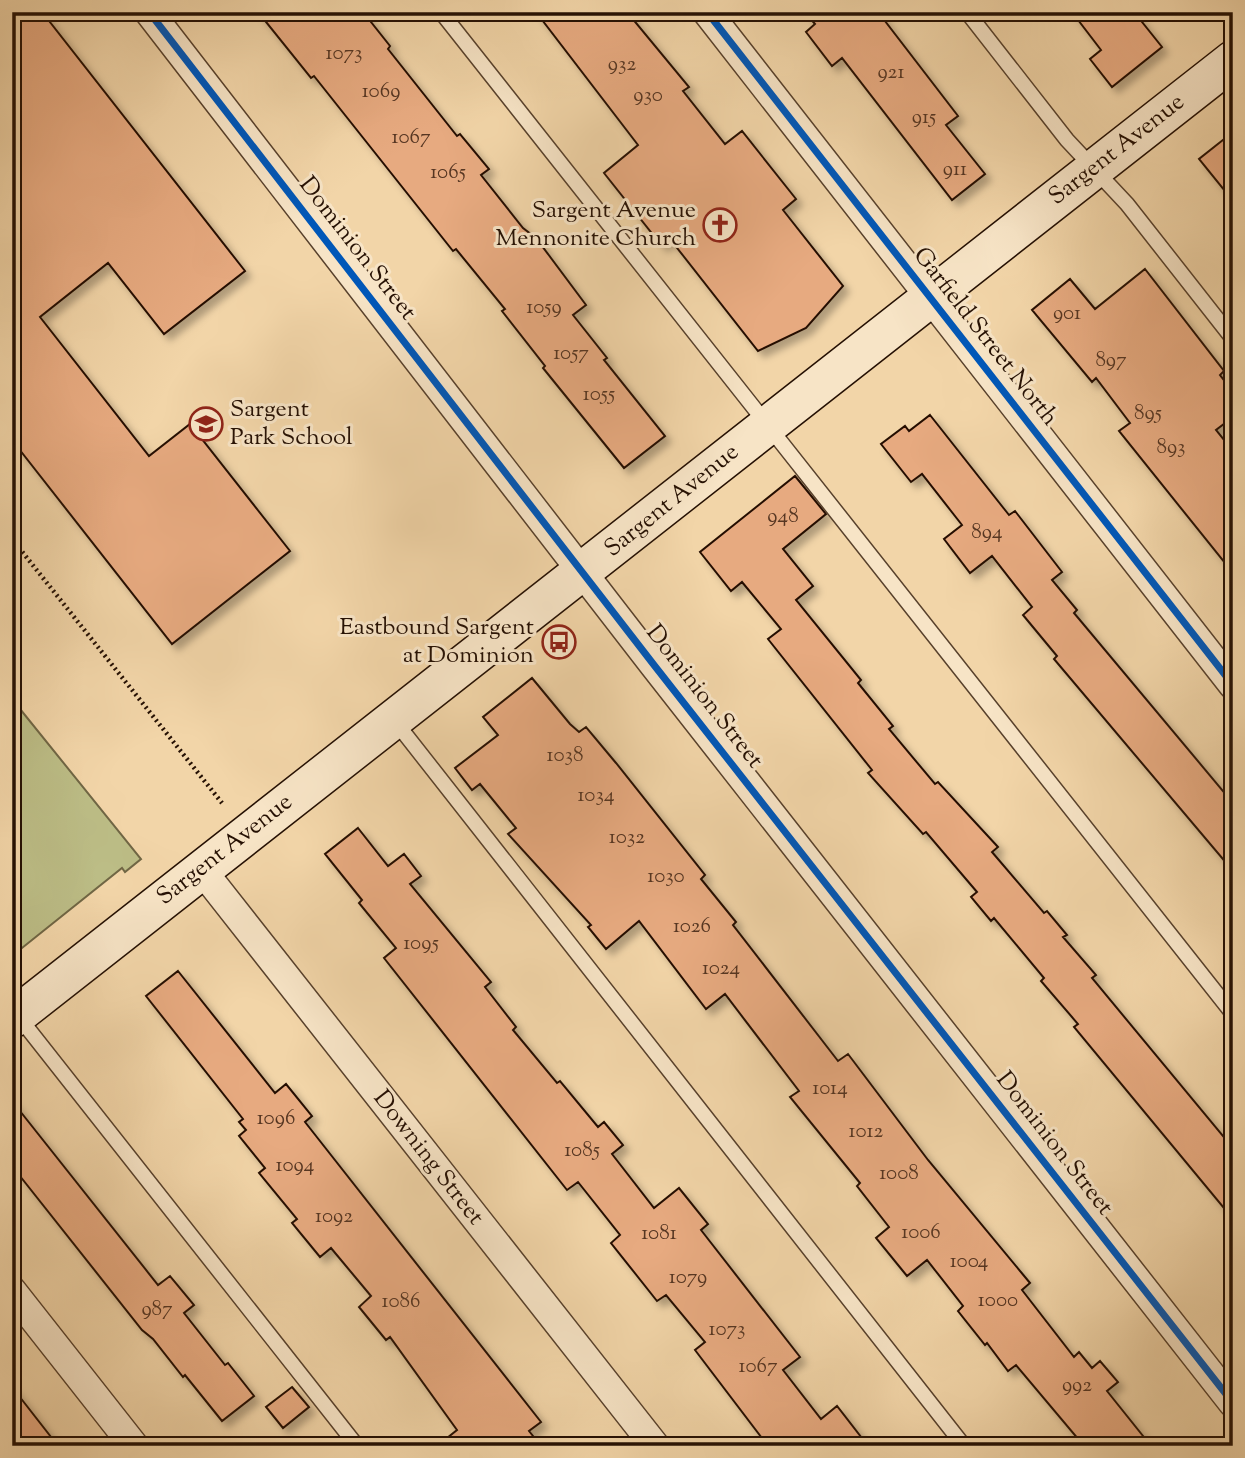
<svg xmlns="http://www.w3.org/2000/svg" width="1245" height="1458" font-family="'Sorts Mill Goudy',serif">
<defs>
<filter id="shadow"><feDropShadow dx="6" dy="6" stdDeviation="3.5" flood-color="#0004"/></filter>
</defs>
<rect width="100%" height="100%" fill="#f2d5a8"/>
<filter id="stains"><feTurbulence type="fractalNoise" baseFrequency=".00286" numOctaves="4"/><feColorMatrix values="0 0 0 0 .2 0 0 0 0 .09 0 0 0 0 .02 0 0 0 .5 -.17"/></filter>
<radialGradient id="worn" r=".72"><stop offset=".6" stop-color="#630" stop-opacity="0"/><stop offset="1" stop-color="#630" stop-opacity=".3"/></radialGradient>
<path fill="#bcbd86" stroke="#706644" stroke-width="2" d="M12,699L141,859L125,872L122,868L12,956Z"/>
<path fill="#e7aa80" stroke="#251003" stroke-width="2" filter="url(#shadow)" d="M12,12H42L245,271L164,334L108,263L40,317L149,456L190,424L290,551L172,644L12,440Z
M258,12H363L390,46L388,49L457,136L460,134L489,169L481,175L523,228L536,238L586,305L573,315L607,358L604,360L665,436L624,468L543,368L545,366L502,311L505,309L456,249L453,251L314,76L311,78Z
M536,12H627L689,87L683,91L725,144L742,131L796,199L783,210L843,286L806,328L758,351L670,239L662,246L604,173L638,145Z
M805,12H878L958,116L946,125L985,174L952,200L842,58L832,66L806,32L815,24Z
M1072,12H1134L1162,47L1112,87L1090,59L1101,50Z
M1233,132V201L1199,159Z
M1145,269L1224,371L1220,375L1233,392V417L1216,430L1233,451V573L1119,431L1130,423L1096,378L1092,382L1032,310L1070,279L1095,309Z
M930,415L1009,515L1015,511L1062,572L1052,580L1077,610L1074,613L1233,803V871L1054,659L1057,656L1023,615L1032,607L992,556L970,573L944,539L962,525L922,474L911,482L881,444L905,426L909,431Z
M795,476L826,514L783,549L813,586L796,600L861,680L858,683L893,726L889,729L935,784L938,782L998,847L992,852L1044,913L1047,911L1067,935L1063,937L1096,975L1092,978L1233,1148V1219L1074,1027L1078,1024L1041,981L1044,978L994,918L991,921L971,897L977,892L926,832L923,834L868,773L872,770L768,639L781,629L742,582L731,591L700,552Z
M532,678L570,724L579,732L586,727L616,763L705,875L701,879L736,922L733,925L838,1061L848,1054L928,1160L1030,1283L1022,1290L1074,1357L1079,1352L1092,1368L1100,1361L1118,1382L1107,1391L1151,1446H1084L1016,1365L1008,1371L987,1343L985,1345L958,1311L963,1306L927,1260L907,1276L876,1238L889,1227L857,1186L860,1183L790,1097L799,1091L725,994L706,1009L639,921L606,949L588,927L591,925L508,834L516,828L480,784L472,790L455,768L498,735L483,717Z
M358,828L388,866L404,854L421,876L410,884L491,982L485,987L516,1027L513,1030L557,1083L560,1081L598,1127L604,1122L623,1145L612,1154L654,1208L679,1188L708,1224L701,1230L800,1357L783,1370L821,1419L837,1406L868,1446H768L695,1350L705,1342L666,1295L657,1301L611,1243L620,1235L578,1182L567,1190L384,958L396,948L359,903L362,900L325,854Z
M178,971L275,1093L286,1084L312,1116L305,1122L541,1422L529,1431L541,1446H437L457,1430L390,1337L386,1340L359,1307L371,1296L331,1248L320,1257L292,1223L297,1219L259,1173L265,1168L239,1136L246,1130L239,1122L243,1119L146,996Z
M12,1101L158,1285L170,1276L194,1305L184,1313L225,1365L228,1363L254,1396L222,1421L185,1375L183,1377L153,1339L142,1330L12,1166Z
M12,1387L58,1446H12Z
M292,1387L309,1407L283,1428L266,1407Z"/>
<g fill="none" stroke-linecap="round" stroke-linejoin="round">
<defs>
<path id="lane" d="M441,12L1233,1014
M967,12L1067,140L1127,204L1233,339
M394,720L964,1446
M18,1016L357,1446"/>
<path id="street" d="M149,12L654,665L1233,1403
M707,12L1233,685
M201,869L655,1446
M12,1291L134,1446"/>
<path id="secondary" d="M12,1019L1233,60"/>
</defs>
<use href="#lane" stroke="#58412c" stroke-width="17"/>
<use href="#street" stroke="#58412c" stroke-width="31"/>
<use href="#secondary" stroke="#251003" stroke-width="41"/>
<path stroke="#251003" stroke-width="4.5" stroke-dasharray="2 3.5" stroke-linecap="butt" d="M12,539L222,803"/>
<use href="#lane" stroke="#f7e4c6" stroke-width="14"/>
<use href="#street" stroke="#f7e4c6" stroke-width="28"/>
<use href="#secondary" stroke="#f7e4c6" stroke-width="38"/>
<defs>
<path id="cycleway" d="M149,12L654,665L1233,1403
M707,12L1233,685"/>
</defs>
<use href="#cycleway" stroke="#f7e4c6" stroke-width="11"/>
<use href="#cycleway" stroke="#0057b8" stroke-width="7"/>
</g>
<defs>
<symbol id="church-ring" viewBox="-11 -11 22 22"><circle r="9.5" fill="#f7e4c6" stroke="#8f2418" stroke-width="1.5"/><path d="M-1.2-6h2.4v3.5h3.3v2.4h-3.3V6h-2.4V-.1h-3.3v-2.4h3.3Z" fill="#8f2418"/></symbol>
<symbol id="school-ring" viewBox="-11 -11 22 22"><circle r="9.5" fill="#f7e4c6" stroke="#8f2418" stroke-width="1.5"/><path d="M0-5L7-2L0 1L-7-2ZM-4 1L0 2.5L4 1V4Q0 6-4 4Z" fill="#8f2418"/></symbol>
<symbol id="bus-ring" viewBox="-11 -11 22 22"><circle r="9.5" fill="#f7e4c6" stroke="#8f2418" stroke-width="1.5"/><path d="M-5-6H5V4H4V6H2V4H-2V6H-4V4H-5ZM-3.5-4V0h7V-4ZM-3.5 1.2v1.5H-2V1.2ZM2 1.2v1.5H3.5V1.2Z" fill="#8f2418"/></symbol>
</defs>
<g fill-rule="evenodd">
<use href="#church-ring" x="701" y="206" width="38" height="38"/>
<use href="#school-ring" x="187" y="405" width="38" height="38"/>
<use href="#bus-ring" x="540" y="623" width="38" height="38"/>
</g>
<g text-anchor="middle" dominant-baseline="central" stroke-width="6" stroke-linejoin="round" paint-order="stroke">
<g font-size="21" fill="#563622">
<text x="344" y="54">1073</text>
<text x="622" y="65">932</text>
<text x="891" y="73">921</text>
<text x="381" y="92">1069</text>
<text x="648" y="96">930</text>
<text x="924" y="118">915</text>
<text x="411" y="138">1067</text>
<text x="955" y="170">911</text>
<text x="448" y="173">1065</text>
<text x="544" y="308">1059</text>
<text x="1067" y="314">901</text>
<text x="571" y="354">1057</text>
<text x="1111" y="361">897</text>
<text x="599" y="395">1055</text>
<text x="1148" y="414">895</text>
<text x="1171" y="448">893</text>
<text x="783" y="517">948</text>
<text x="987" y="533">894</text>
<text x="565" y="756">1038</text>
<text x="596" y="796">1034</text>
<text x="627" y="838">1032</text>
<text x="666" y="877">1030</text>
<text x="692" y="927">1026</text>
<text x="421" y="944">1095</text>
<text x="721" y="969">1024</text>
<text x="830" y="1089">1014</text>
<text x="276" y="1119">1096</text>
<text x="866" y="1132">1012</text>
<text x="582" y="1151">1085</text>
<text x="295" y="1166">1094</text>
<text x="899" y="1174">1008</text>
<text x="334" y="1217">1092</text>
<text x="921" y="1233">1006</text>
<text x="659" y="1234">1081</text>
<text x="969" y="1262">1004</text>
<text x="688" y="1278">1079</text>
<text x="998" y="1301">1000</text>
<text x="401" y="1302">1086</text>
<text x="157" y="1310">987</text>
<text x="727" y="1330">1073</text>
<text x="758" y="1367">1067</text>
<text x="1077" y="1386">992</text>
</g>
<g font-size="24" fill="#251003" stroke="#f7e4c6">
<text transform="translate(1117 150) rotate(-38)">Sargent Avenue</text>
<text transform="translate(357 249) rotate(52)">Dominion Street</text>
<text transform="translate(985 337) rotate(52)">Garfield Street North</text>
<text transform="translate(672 501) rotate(-39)">Sargent Avenue</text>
<text transform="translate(704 697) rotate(52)">Dominion Street</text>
<text transform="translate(225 850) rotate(-38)">Sargent Avenue</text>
<text transform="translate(1054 1144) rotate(52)">Dominion Street</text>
<text transform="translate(428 1158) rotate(52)">Downing Street</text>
</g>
<g font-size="24" fill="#251003" stroke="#f7e4c6" text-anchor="end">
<text x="696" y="211">Sargent Avenue<tspan x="696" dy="28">Mennonite Church</tspan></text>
<text x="230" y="410" text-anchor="start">Sargent<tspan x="230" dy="28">Park School</tspan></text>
<text x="534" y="628">Eastbound Sargent<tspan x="534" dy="28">at Dominion</tspan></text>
</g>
</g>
<rect width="1245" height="1458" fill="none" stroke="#f2d5a8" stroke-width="42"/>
<rect x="14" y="14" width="1217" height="1430" fill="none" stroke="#251003" stroke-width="3.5"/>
<rect x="21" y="21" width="1203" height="1416" fill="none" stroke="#251003" stroke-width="2"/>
<rect width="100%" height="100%" filter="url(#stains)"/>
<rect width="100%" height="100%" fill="url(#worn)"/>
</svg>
